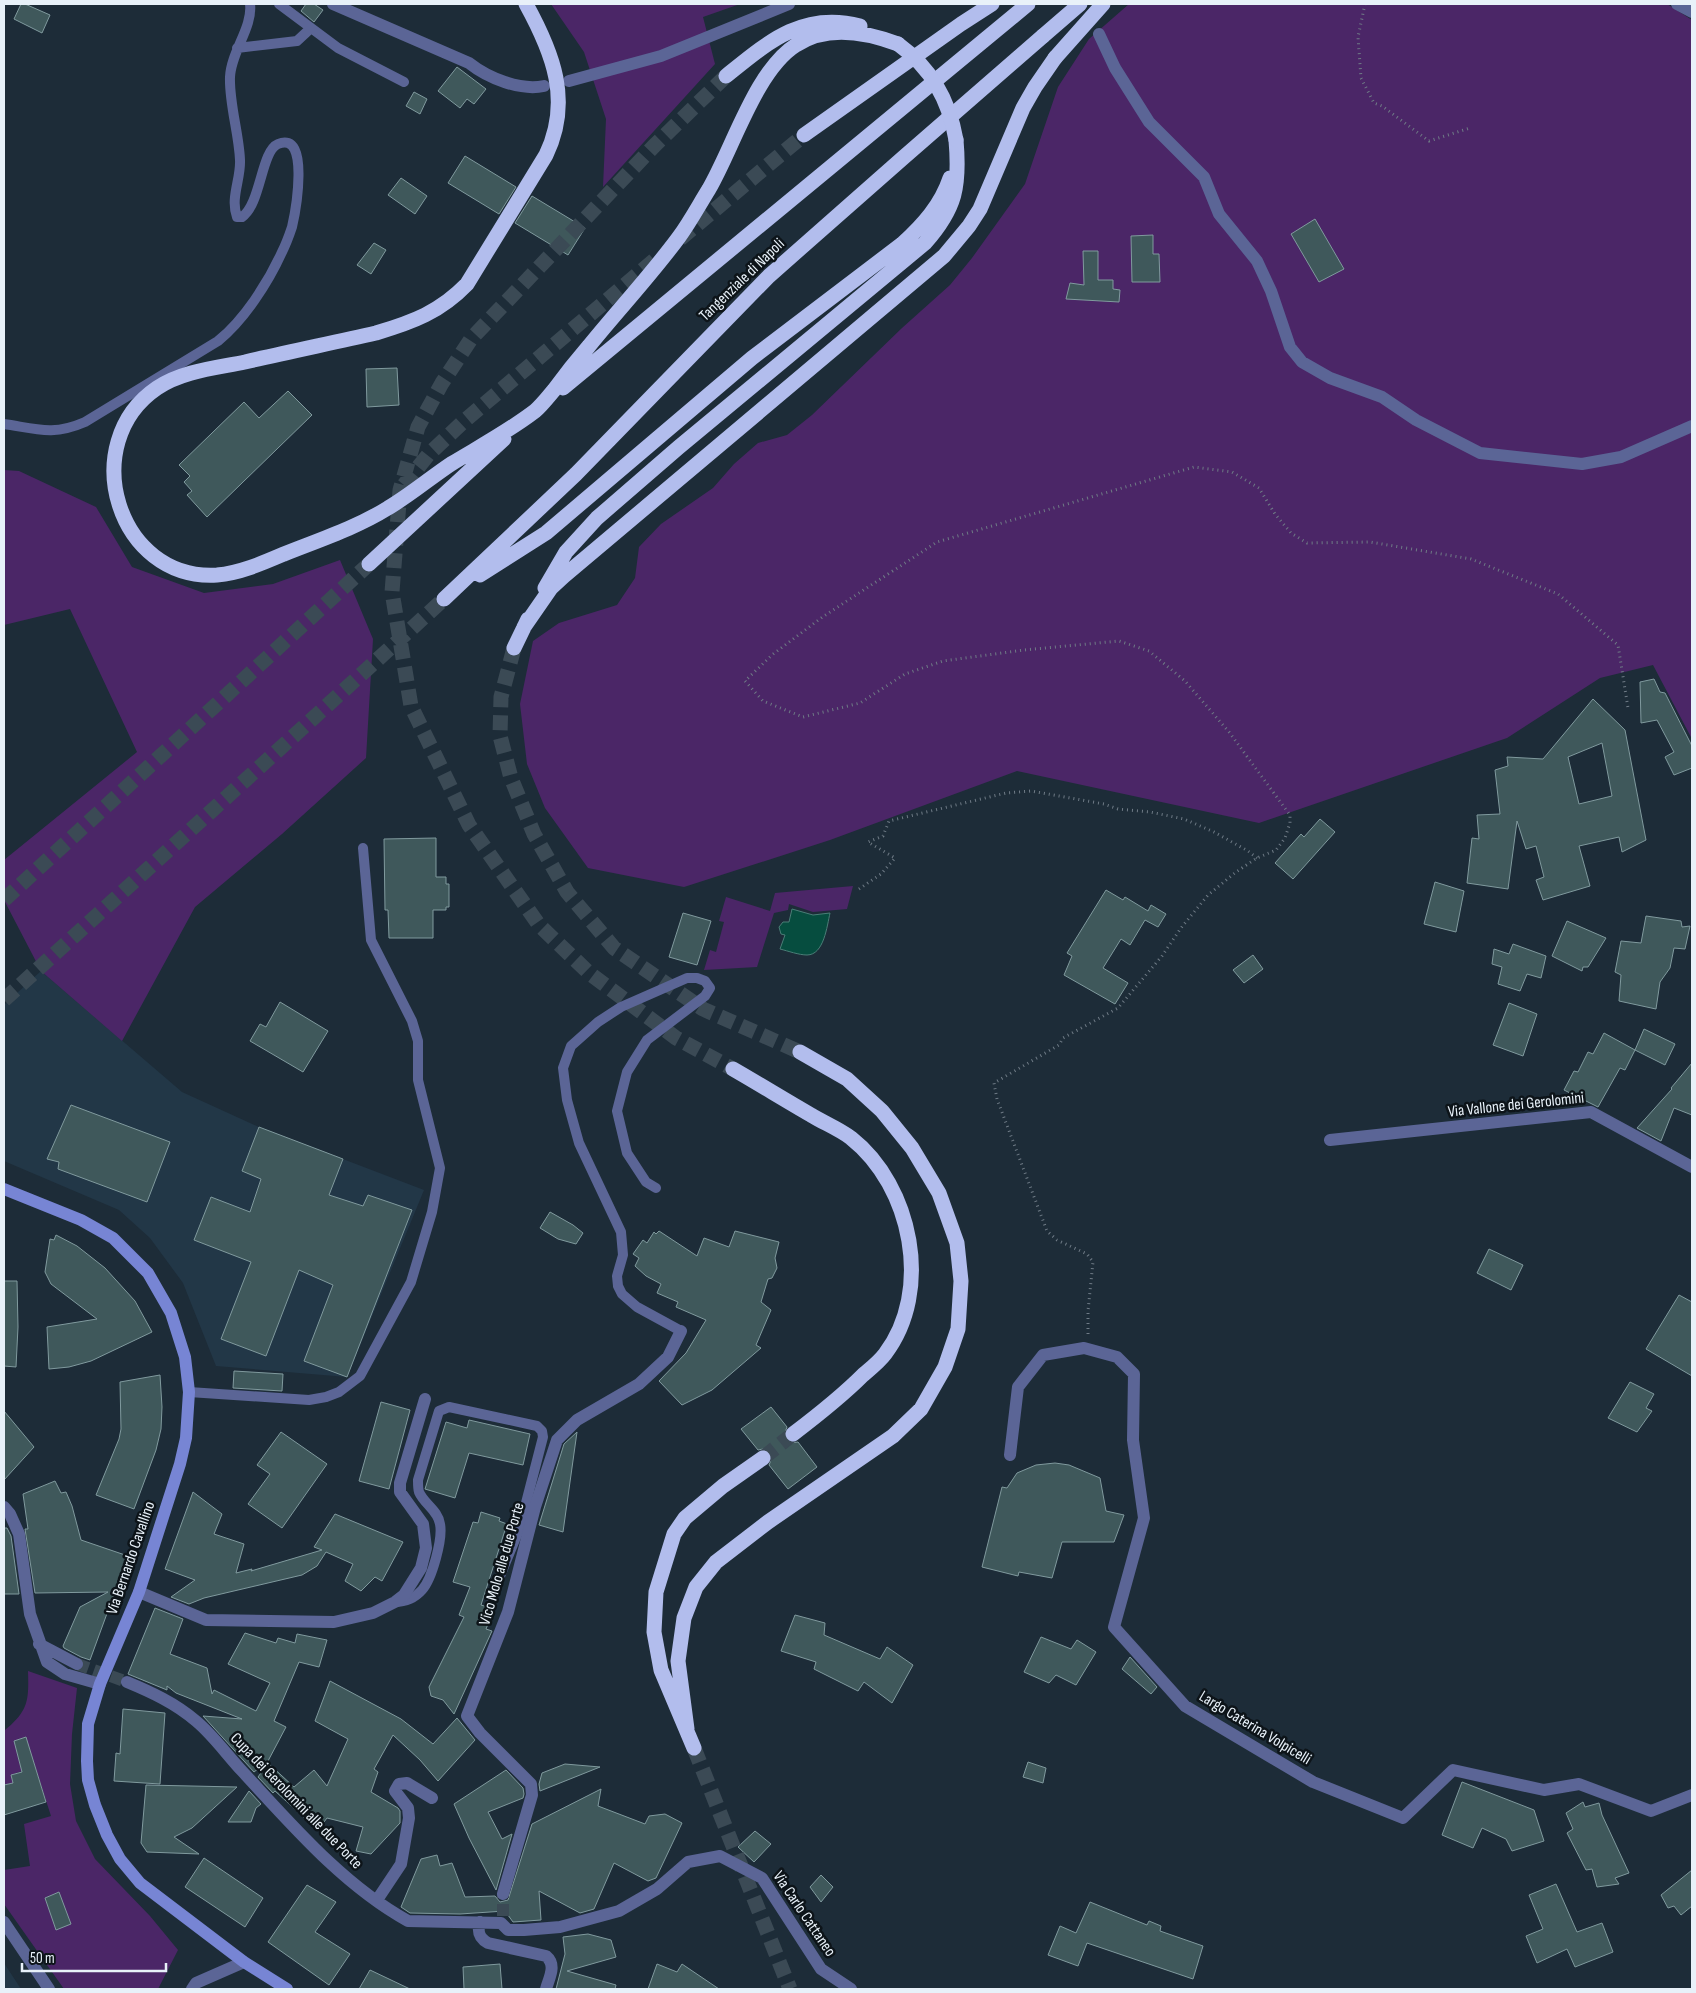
<svg xmlns="http://www.w3.org/2000/svg" width="1696" height="1993" font-family="'Sofia Sans Condensed',sans-serif">
<rect width="100%" height="100%" fill="#1d2c38"/>
<path fill="#223747" d="M41,971L182,1092L259,1127L424,1190L347,1377L216,1366L183,1283L150,1238L119,1210L4,1161V1005Z
M4,1963L21,1989H4Z"/>
<path fill="#4b2667" d="M551,4H740L703,17L715,64L603,187L606,119L584,52Z
M1129,4H1667L1692,20V739L1653,665L1600,678L1507,738L1259,823L1017,771L830,840L684,887L588,868L545,808L527,764L520,704L533,641L559,623L617,605L635,578L639,547L661,524L713,488L734,464L758,443L787,435L812,415L902,328L950,285L972,258L1025,184L1058,87L1089,39Z
M4,470L19,471L96,507L132,567L204,593L273,584L340,560L373,639L366,758L282,834L195,907L122,1041L41,971L4,900V860L137,752L70,609L4,625Z
M853,886L847,909L813,912L789,904L788,910L774,913L757,967L704,970L710,950L716,952L724,922L719,921L726,897L770,911L775,893Z
M28,1671L77,1688L72,1734L70,1784L76,1821L95,1859L150,1916L178,1950L158,1989H64L4,1904V1870L30,1866L24,1824L51,1816L32,1757L19,1761L22,1771L11,1775L13,1783L4,1785V1731C28,1711 29,1702 28,1671Z"/>
<path fill="#064d3f" stroke="#4a7e77" d="M792,909L813,915L830,913C827,926 824,955 807,955C799,955 788,951 780,949L785,935L781,934L779,927L783,922H789Z"/>
<path fill="#3f585b" stroke="#809a9e" fill-rule="evenodd" d="M21,4H25L50,15L42,33L14,19Z
M306,4H314L323,10L314,22L301,11Z
M457,67L486,89L474,104L467,99L460,108L438,91Z
M414,92L427,99L420,114L406,106Z
M465,156L516,187L499,214L448,183Z
M401,178L427,196L415,214L388,195Z
M532,196L585,228L568,255L515,223Z
M1315,219L1344,269L1319,282L1291,234Z
M1153,235V254H1159L1160,282H1132L1131,236Z
M374,243L386,250L371,274L357,265Z
M1083,251H1098V280H1113V289L1120,290L1119,302L1066,299L1070,283L1084,285Z
M397,368L399,405L367,407L366,369Z
M288,391L312,415L207,517L187,495L192,491L184,482L190,476L179,465L244,402L259,418Z
M1654,679L1660,692L1665,693L1692,746V768L1674,775L1665,757L1674,752L1657,720L1641,723L1640,682Z
M1593,699L1625,730L1646,840L1622,852L1619,837L1579,846L1590,886L1543,900L1536,880L1544,877L1536,846L1526,849L1517,821L1508,889L1467,883L1472,838L1479,839L1477,815L1500,814L1495,770L1508,766L1507,757L1543,759ZM1602,743L1612,796L1579,804L1568,757Z
M1320,819L1335,832L1293,879L1275,863L1301,834L1304,837Z
M436,838V877H446V884H449V907H446V910H433V938H389L388,910H385L384,839Z
M1435,882L1464,891L1456,932L1424,924Z
M1106,890L1123,900L1125,897L1148,911L1151,905L1166,914L1158,927L1145,920L1130,945L1121,939L1103,968L1128,983L1115,1004L1064,975L1072,956L1067,953Z
M683,913L711,921L697,965L669,957Z
M1646,916L1681,921L1682,927L1690,926L1685,949L1674,948L1670,968L1660,982L1656,1009L1619,1001L1621,975L1615,972L1621,941L1641,943Z
M1567,921L1606,938L1588,967H1583L1582,971L1552,956Z
M1513,944L1546,956L1541,978L1527,974L1520,991L1498,984L1502,967L1492,964L1494,949L1509,954Z
M1253,955L1263,969L1244,983L1233,970Z
M280,1002L328,1031L303,1072L250,1041L260,1024L266,1027Z
M1509,1003L1537,1014L1523,1056L1493,1045Z
M1644,1029L1675,1044L1665,1065L1635,1050Z
M1604,1033L1635,1050L1625,1070L1620,1068L1598,1107L1564,1090L1574,1071L1578,1072L1588,1052L1593,1054Z
M1692,1063V1115L1674,1108L1661,1141L1637,1128L1672,1089L1671,1088Z
M71,1105L170,1142L147,1202L58,1169L59,1162L47,1159Z
M259,1127L343,1159L329,1195L363,1206L368,1195L412,1210L347,1377L304,1361L333,1285L299,1270L266,1356L221,1339L251,1262L194,1240L211,1197L250,1212L261,1179L242,1171Z
M550,1212L573,1225L583,1233L576,1244L558,1239L540,1228Z
M659,1231L697,1256L704,1238L729,1247L735,1231L779,1242L775,1258L777,1268L772,1278L768,1279L761,1302L771,1310L756,1345L761,1348L712,1390L682,1405L659,1381L686,1353L706,1320L676,1307L678,1302L657,1293L661,1284L646,1276L635,1266L639,1258L633,1254L643,1240L647,1243L654,1232L656,1234Z
M56,1235L77,1246L105,1268L135,1301L152,1332L91,1361L69,1367L49,1369L47,1327L97,1319L51,1284L45,1272L50,1239L54,1240Z
M1489,1249L1523,1265L1511,1290L1477,1273Z
M4,1281H17L18,1327L16,1367L4,1366Z
M1679,1295L1692,1302V1376L1646,1349Z
M234,1371L283,1374L282,1391L233,1388Z
M160,1375L162,1407L161,1429L156,1450L134,1509L96,1495L119,1439L121,1429L120,1382Z
M1630,1382L1654,1394L1646,1408L1652,1411L1637,1432L1608,1418Z
M381,1402L410,1410L389,1489L359,1481Z
M771,1407L787,1427L784,1435L785,1439L790,1443L798,1442L817,1467L788,1489L769,1465L772,1458L770,1452L763,1449L758,1450L741,1429Z
M4,1411L34,1447L4,1480Z
M469,1420L530,1434L523,1465L469,1453L455,1498L425,1489L446,1422L467,1428Z
M281,1432L327,1464L282,1528L248,1504L270,1474L257,1465Z
M577,1432L563,1532L539,1525L564,1444Z
M1055,1463L1069,1465L1100,1478L1106,1511L1124,1515L1114,1542H1062L1052,1578L1019,1572L1018,1576L982,1567L1002,1487L1007,1488L1017,1473L1036,1465Z
M55,1481L61,1493L66,1492L72,1506L81,1540L128,1556L90,1660L81,1657L64,1648L63,1646L80,1607L108,1592L35,1593L25,1529H28L23,1494Z
M193,1492L222,1514L214,1534L244,1544L236,1573L252,1569L251,1571L322,1550L314,1547L335,1514L403,1542L382,1581L375,1577L361,1591L345,1581L353,1564L326,1552L317,1566L302,1575L204,1598L189,1604L171,1597L195,1580L165,1569Z
M481,1512L500,1518L499,1521L507,1524L481,1605L494,1609L486,1629L492,1631L454,1714L443,1700L431,1696L429,1687L464,1617L459,1615L470,1587L453,1582L473,1522L478,1523Z
M4,1528H7L11,1536L19,1594H4Z
M155,1608L183,1619L170,1654L207,1668L212,1694L214,1690L256,1711L270,1683L228,1664L245,1633L276,1643L278,1638L295,1643L297,1634L327,1640L319,1667L299,1662L274,1721L286,1727L268,1761L254,1772L203,1716L242,1719L176,1693L167,1686V1690L128,1674Z
M795,1615L825,1623L824,1635L880,1659L887,1647L913,1665L892,1703L864,1682L858,1691L814,1669L816,1662L781,1651Z
M1041,1637L1071,1649L1077,1640L1096,1652L1076,1685L1056,1675L1049,1683L1024,1672Z
M1130,1657L1157,1687L1151,1694L1122,1669Z
M330,1681L401,1719L433,1744L457,1718L475,1740L438,1781L420,1760L393,1735L374,1769L378,1772L371,1792L398,1808L400,1811V1823L371,1854L356,1851L363,1827L327,1818L318,1830L275,1791L273,1793L258,1777L268,1763L294,1787L314,1770L327,1786L348,1739L315,1721Z
M123,1709L165,1713L160,1784L114,1781L116,1753L120,1754Z
M26,1737L46,1802L4,1815V1785L13,1783L11,1775L22,1772L14,1741Z
M1028,1762L1046,1768L1043,1783L1023,1777Z
M565,1764L600,1767L540,1791L539,1784L542,1773Z
M506,1770L523,1788L524,1794L523,1798L488,1812L502,1839L512,1834L496,1890L469,1838L454,1804Z
M1462,1782L1534,1810L1544,1841L1512,1851L1506,1839L1482,1828L1473,1848L1442,1835Z
M146,1785L237,1787L192,1828L174,1837L199,1854L147,1852L141,1843Z
M601,1789L598,1806L645,1824L649,1816L665,1814L682,1823L656,1878L648,1881L614,1863L594,1909L580,1913L539,1891L541,1920L513,1922L505,1911L460,1914L410,1913L401,1907L421,1859L437,1855L440,1866L452,1863L465,1897L495,1896L500,1902L508,1900L532,1824Z
M249,1791L261,1804L256,1808L251,1822H228Z
M1583,1802L1585,1807L1599,1803L1602,1815L1629,1873L1615,1878L1619,1884L1597,1887L1592,1869L1586,1870L1567,1833L1573,1829L1566,1813Z
M755,1831L771,1844L754,1862L738,1847Z
M204,1858L263,1898L245,1927L185,1887Z
M1692,1870V1906L1681,1915L1674,1906L1668,1908L1661,1895Z
M821,1875L833,1887L821,1902L810,1887Z
M1556,1884L1577,1932L1602,1923L1613,1952L1575,1967L1567,1949L1537,1963L1526,1936L1543,1929L1529,1895Z
M307,1885L336,1902L315,1932L350,1954L329,1985L268,1942Z
M59,1892L71,1924L56,1930L45,1898Z
M1090,1902L1147,1925L1149,1921L1161,1926L1160,1931L1203,1946L1193,1979L1087,1943L1078,1966L1048,1955L1060,1926L1076,1933Z
M588,1934L611,1940L616,1957L567,1971L616,1985L615,1989H556L565,1954L563,1937Z
M500,1964L502,1989H464L463,1967Z
M657,1964L677,1972L682,1964L719,1989H648Z
M370,1970L410,1989H359Z"/>
<g fill="none" stroke-linecap="round" stroke-linejoin="round">
<path stroke="#3b4a55" stroke-width="12" stroke-dasharray="12 6" stroke-linecap="butt" d="M77,1664L127,1682
M503,1916V1894"/>
<path stroke="#3b4a55" stroke-width="15" stroke-dasharray="15 8" stroke-linecap="butt" d="M726,76L654,146L471,339L442,383L418,427L400,490L392,592L411,706L469,825L539,925L589,973L676,1038L733,1069
M680,239L804,135
M404,485L428,455L463,422L658,257
M514,648L501,697L500,736L511,778L534,834L567,892L614,948L703,1009L800,1052
M4,900L369,564
M4,1000L444,599
M763,1458L793,1434
M694,1748L790,1989"/>
<path stroke="#6f7b86" stroke-width="3" stroke-dasharray="1 4" stroke-linecap="butt" d="M1365,4L1358,37L1361,78L1374,103L1382,106L1429,141L1470,128
M859,889L881,874L895,858L868,842L883,836L889,821L1006,793L1031,791L1104,804L1118,809L1150,812L1184,819L1214,832L1248,851L1257,858
M1088,1334V1311L1093,1262L1087,1254L1057,1240L1047,1231L997,1099L994,1083L1059,1045L1063,1038L1118,1008L1162,956L1181,928L1208,895L1236,872L1257,858L1276,850L1285,838L1290,823V815L1229,732L1185,681L1149,651L1119,641L1024,650L943,661L905,674L860,703L803,717L763,701L745,681L772,655L824,616L937,542L1194,467L1232,472L1259,488L1275,514L1291,533L1307,543L1370,542L1471,559L1558,594L1618,645L1628,708"/>
<path stroke="#5b6596" stroke-width="10" d="M279,4L338,48L404,82
M237,48L297,41L311,28
M4,424C37,429 53,436 85,422L218,341C244,320 268,283 282,252C286,244 289,236 292,227C295,214 311,130 278,144C261,151 261,204 242,217H237C230,198 241,179 240,160C239,134 229,103 230,77C231,52 253,27 250,4
M656,1188L646,1182L627,1153L617,1111L627,1072L647,1040L705,996L710,988L705,981L697,978H687L621,1007L598,1022L571,1046L563,1068L567,1100L579,1143L621,1232L623,1255L617,1276L618,1286L622,1294L637,1307L681,1331
M189,1392L309,1400L326,1397L339,1392L360,1376L411,1282L432,1212L440,1168L418,1080V1041L412,1021L371,940L363,848
M395,1602C406,1602 414,1599 422,1590C432,1579 443,1539 440,1524C438,1510 424,1504 419,1492C418,1489 418,1484 418,1480L439,1411L449,1407L537,1426L542,1431L543,1437L519,1530L491,1598"/>
<path stroke="#5b6596" stroke-width="12" d="M333,4L469,63C488,78 520,91 544,86
M1677,4L1692,12
M1099,34L1115,68L1149,122L1204,177L1219,214L1257,261L1271,291L1290,347L1302,362L1330,378L1382,397L1416,420L1480,453L1582,464L1621,457L1692,426
M569,81L661,56L789,4
M1330,1140L1591,1112L1692,1167
M1010,1455L1018,1387L1043,1355L1084,1348L1117,1357L1134,1374L1133,1440L1144,1518L1114,1627L1185,1706L1313,1782L1403,1818L1453,1770L1544,1790L1579,1784L1651,1811L1692,1795
M4,1507L10,1514L19,1534L30,1614L47,1662L65,1674L100,1684
M139,1592L206,1620L334,1622L373,1613L395,1602L404,1595L421,1568L426,1548L423,1524L400,1492V1483L425,1399
M39,1644L77,1664
M127,1682C151,1692 175,1703 196,1721C213,1735 227,1755 242,1771C292,1825 343,1885 408,1921L501,1923L508,1930H524L560,1927L619,1911L657,1889L688,1862L720,1856L762,1878L821,1969L851,1989
M503,1894L532,1795L531,1784L480,1733L467,1716L508,1612L535,1507L557,1440L577,1420L639,1384L668,1357L681,1331
M377,1900L401,1864L409,1818L408,1808L395,1791L399,1784L407,1783L432,1798
M4,1922L49,1989
M480,1922C477,1932 479,1938 488,1943L546,1956C557,1965 549,1978 546,1989
M192,1989L196,1983L244,1962"/>
<path stroke="#7785d4" stroke-width="12" d="M4,1189L81,1220L113,1238L148,1273L171,1313L185,1357L189,1392L186,1438L180,1464L139,1592L100,1684L88,1724L87,1761L88,1780L95,1805L107,1835L120,1859L140,1883L244,1962L287,1989"/>
<path stroke="#b2bded" stroke-width="15" d="M526,4C553,53 572,101 546,155L467,284C440,312 413,322 376,333C332,343 288,352 245,362C216,368 182,371 157,388C76,443 117,581 217,575C240,573 263,563 284,554C319,540 356,528 388,508C410,495 430,478 451,464C479,447 509,431 535,411C542,405 548,397 554,390C565,375 577,360 589,346C619,309 651,275 679,237C690,222 699,205 709,189C733,148 756,70 796,45C826,25 866,32 898,44
M726,76C768,42 803,11 860,26
M804,135L961,24L992,4
M563,388L1028,4
M369,564L504,439
M480,575L546,533L752,358L902,244C923,225 941,205 950,178
M545,588L566,552L597,518L679,447L925,243C956,208 960,186 956,140
M444,599L576,474L769,276L904,157L1043,36
M524,627L551,588L564,576L944,256L969,226L980,209L1023,108L1035,87L1055,58
M514,648L528,619
M733,1069C759,1084 785,1100 811,1115C824,1123 839,1129 851,1138C912,1186 933,1291 885,1354C879,1362 870,1369 863,1375C841,1397 818,1415 793,1434
M687,1729L678,1661L684,1618L696,1587L716,1562L768,1522L893,1436L921,1409L945,1367L958,1329L961,1281L957,1243L939,1193L912,1148L882,1111L847,1079L800,1052
M694,1748L661,1670L654,1632L656,1592L674,1534L685,1518L723,1486L763,1458"/>
<path stroke="#b2bded" stroke-width="15" d="M1043,36L1080,4
M898,44C931,68 949,99 956,140
M1055,58L1103,4"/>
</g>
<g text-anchor="middle" dominant-baseline="central" stroke-width="5" stroke-linejoin="round" paint-order="stroke">
<g font-size="16" fill="#e8f1f9" stroke="#0d1419">
<text transform="translate(742 280) rotate(-44)">Tangenziale di Napoli</text>
<text transform="translate(1516 1105) rotate(-6)">Via Vallone dei Gerolomini</text>
<text transform="translate(131 1558) rotate(-71)">Via Bernardo Cavallino</text>
<text transform="translate(502 1564) rotate(-74)">Vico Molo alle due Porte</text>
<text transform="translate(1255 1728) rotate(31)">Largo Caterina Volpicelli</text>
<text transform="translate(296 1801) rotate(46)">Cupa dei Gerolomini alle due Porte</text>
<text transform="translate(804 1914) rotate(56)">Via Carlo Cattaneo</text>
</g>
</g>
<rect width="1696" height="1993" fill="none" stroke="#e8f1f9" stroke-width="10"/>
<path d="M22 1963v8h144v-8" fill="none" stroke="#e8f1f9" stroke-width="2.5"/>
<text x="30" y="1963" font-size="15" fill="#e8f1f9" stroke="#0d1419" stroke-width="4" paint-order="stroke">50 m</text>
</svg>
